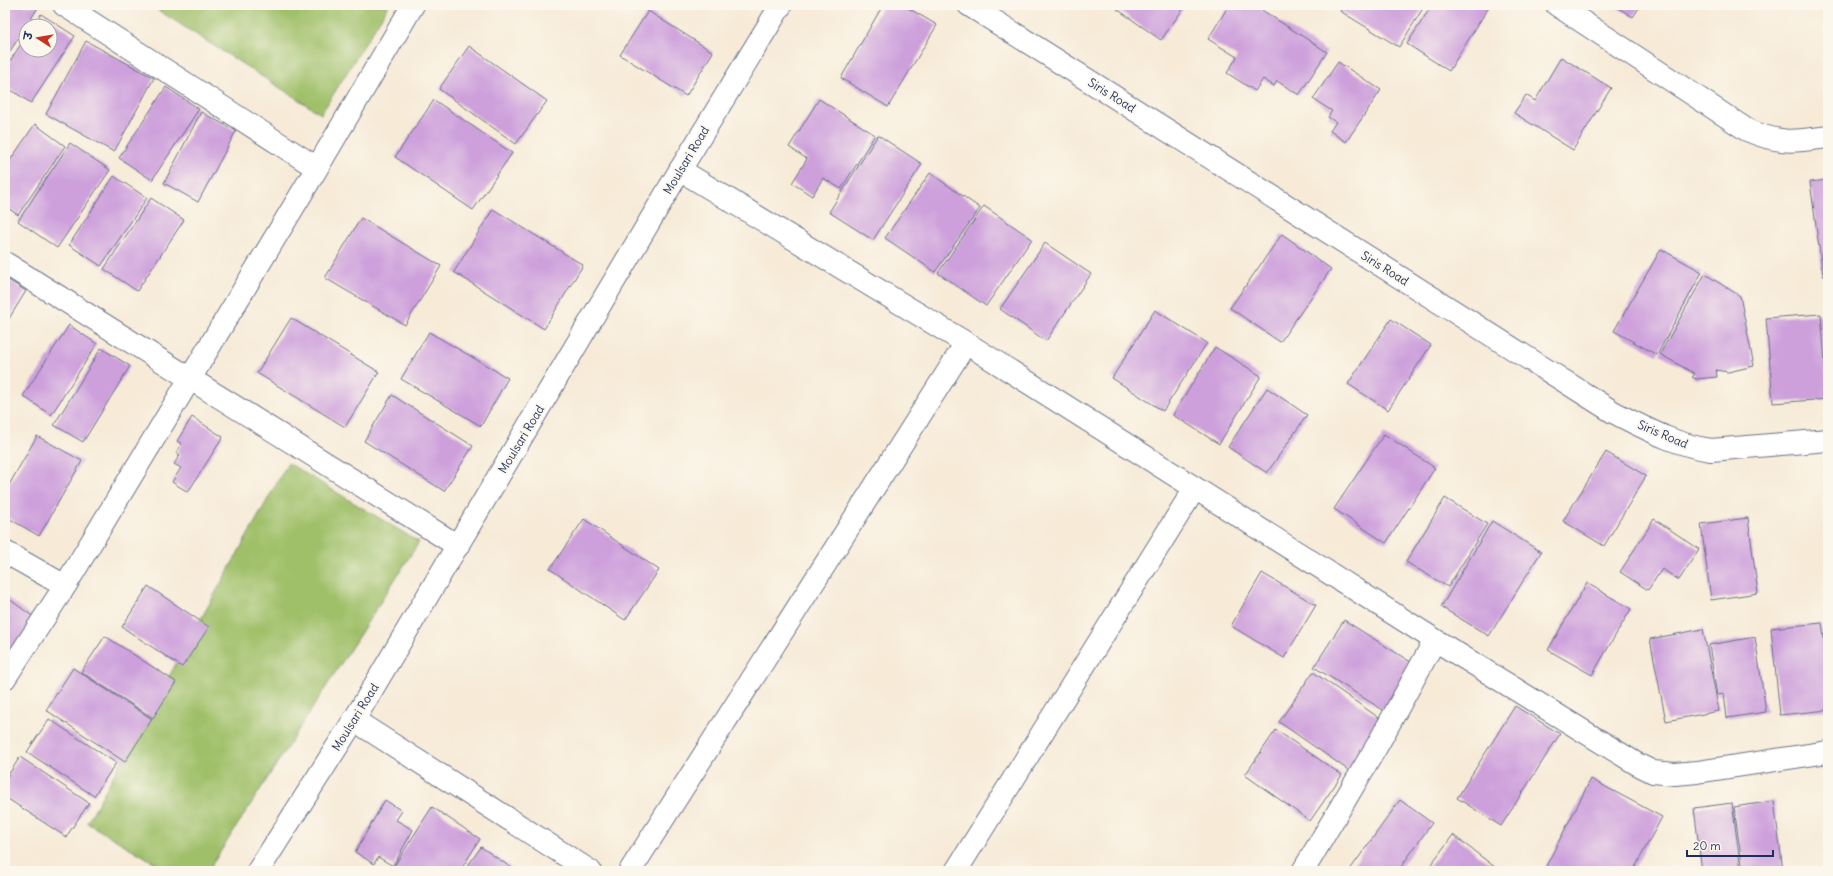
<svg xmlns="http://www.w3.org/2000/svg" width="1833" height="876" font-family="Delius,'Playpen Sans Deva',sans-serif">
<rect width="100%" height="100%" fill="#fbf7ec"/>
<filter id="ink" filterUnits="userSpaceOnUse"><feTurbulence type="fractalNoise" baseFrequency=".025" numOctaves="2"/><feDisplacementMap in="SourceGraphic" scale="8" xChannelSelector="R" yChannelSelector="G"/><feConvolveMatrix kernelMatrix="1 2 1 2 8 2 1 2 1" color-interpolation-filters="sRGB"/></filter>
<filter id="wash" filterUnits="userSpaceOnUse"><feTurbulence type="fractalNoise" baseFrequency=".012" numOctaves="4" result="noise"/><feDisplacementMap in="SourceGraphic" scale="16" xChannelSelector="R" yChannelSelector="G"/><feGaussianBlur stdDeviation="0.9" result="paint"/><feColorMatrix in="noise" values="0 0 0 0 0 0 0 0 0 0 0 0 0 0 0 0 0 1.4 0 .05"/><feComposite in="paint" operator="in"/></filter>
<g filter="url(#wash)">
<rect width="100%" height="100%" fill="#f7ebd8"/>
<path fill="#9fbf68" stroke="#5d7763" d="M150,5H389L321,114Z
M288,463L419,542L208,871H169L87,823Z"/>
<g id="blocks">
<path fill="#cda0dc" d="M5,5L39,6L5,59Z
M883,5H903L937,25L888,107L841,78Z
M1119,5H1186L1161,40L1117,9Z
M1229,5H1254L1327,52L1299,95L1277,81L1274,86L1263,79L1255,91L1227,73L1237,57L1208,39Z
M1343,5H1425L1399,47L1340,11Z
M1432,5H1490L1449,71L1407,44Z
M1613,5H1641L1633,17Z
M648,11L713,52L686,96L620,55Z
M41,14L75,36L31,103L5,86V69L26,36V50H50V26H33Z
M86,41L154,78L114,152L46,114Z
M469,46L547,101L516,144L439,89Z
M1561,57L1611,88L1573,150L1514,113L1526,95L1535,101Z
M1338,62L1381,90L1346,142L1330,131L1336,122L1328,117L1332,111L1313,99Z
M166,87L199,109L152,180L119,158Z
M819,99L875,135L841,189L823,178L812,196L792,183L807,159L789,147Z
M434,100L512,153L473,210L395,157Z
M201,112L236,131L198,202L164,183Z
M35,124L65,146L18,215L5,206V168Z
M878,135L922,164L873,240L829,212Z
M70,143L110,170L57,248L18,221Z
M930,173L980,208L935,272L885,238Z
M114,176L147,198L101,266L69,245Z
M1828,180V275L1823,276L1810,182Z
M151,198L184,220L137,291L104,269Z
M984,206L1032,239L986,306L938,273Z
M493,209L583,265L544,329L454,272Z
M361,218L441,266L405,325L325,278Z
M1282,234L1331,269L1280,342L1230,308Z
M1045,243L1091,274L1046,341L1000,309Z
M1661,249L1702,272L1657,355L1614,331Z
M1705,274L1740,296L1754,366L1728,372L1716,370L1717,377L1696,379L1692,377L1695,374L1660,354Z
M5,278L26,291L5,325Z
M1155,310L1207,343L1163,411L1112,378Z
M1821,314L1828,399L1773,403L1766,318Z
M291,318L379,372L345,427L257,373Z
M1391,319L1431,345L1388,410L1348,384Z
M69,325L97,344L51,415L23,396Z
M429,332L508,378L481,426L401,379Z
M1215,347L1261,376L1219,444L1173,415Z
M101,348L130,366L83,442L54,425Z
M1267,388L1307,415L1267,473L1228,447Z
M392,395L473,446L444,491L364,441Z
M192,417L223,437L188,492L172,482L181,468L174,464L180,455L176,453L182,444L177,441Z
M1384,434L1435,468L1386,543L1334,509Z
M37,436L82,461L39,536L5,516V492Z
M1606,452L1646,476L1604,546L1563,521Z
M1445,498L1487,524L1448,587L1406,562Z
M1748,518L1758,593L1711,600L1701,524Z
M584,519L659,570L625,620L550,569Z
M1654,519L1699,549L1679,580L1662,569L1648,590L1620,572Z
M1492,521L1541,552L1489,636L1441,607Z
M1262,573L1316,605L1284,658L1231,626Z
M1587,583L1631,609L1592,675L1548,650Z
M148,586L209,627L182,667L122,627Z
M5,596L35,618L5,661Z
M1344,620L1417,666L1388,713L1314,667Z
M1822,623L1825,646H1828V710L1780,715L1771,628Z
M1703,629L1719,711L1666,721L1650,639Z
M105,636L176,682L153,718L81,672Z
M1755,637L1766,712L1727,718L1724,694L1717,695L1709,645Z
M73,668L152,719L125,762L46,710Z
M1313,672L1385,722L1351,772L1279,722Z
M1515,706L1560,734L1501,826L1457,798Z
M49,719L116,763L94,796L27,752Z
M1276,730L1342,775L1310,821L1245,775Z
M20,757L89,803L66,837L5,797V780Z
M1591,779L1662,817L1633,871H1556L1546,866Z
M385,800L402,811L396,820L413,830L393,866L378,857L374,864L355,852Z
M1400,800L1432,823L1398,871H1349Z
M1774,801L1783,871H1743L1734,807Z
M1732,803L1741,871H1702L1694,808Z
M432,807L480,839L460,871H391Z
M1453,835L1500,871H1426Z
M481,847L516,871H464Z"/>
</g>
</g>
<g filter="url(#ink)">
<use href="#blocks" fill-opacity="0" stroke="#687189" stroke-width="1"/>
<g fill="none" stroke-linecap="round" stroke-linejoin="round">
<defs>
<path id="minor" d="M64,5L317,168
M1557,5L1747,130C1780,144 1793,142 1828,137
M680,170L966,343L1435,640L1637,764L1653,772L1675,774L1697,772L1828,752
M5,263L458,546
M5,552L65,586
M5,678L65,586L317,168L413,5
M354,720L590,871
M630,871L966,343
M956,871L1195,488
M1303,871L1378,744L1435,640"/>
<path id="tertiary" d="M969,5L1613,412C1645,428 1675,445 1711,450L1828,440
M258,871L354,720L680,170L781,5"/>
</defs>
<use href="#minor" stroke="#687189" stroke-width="24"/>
<use href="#tertiary" stroke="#687189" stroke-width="24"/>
<use href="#minor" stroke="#fff" stroke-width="22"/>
<use href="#tertiary" stroke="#fff" stroke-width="22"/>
</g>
</g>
<g text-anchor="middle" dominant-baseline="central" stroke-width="4" stroke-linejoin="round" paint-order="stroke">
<g font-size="12" fill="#1b2f5e" stroke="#fbf7ec">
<text transform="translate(1112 95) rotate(32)">Siris Road</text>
<text transform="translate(686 160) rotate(-59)">Moulsari Road</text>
<text transform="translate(1385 268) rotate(32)">Siris Road</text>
<text transform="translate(1663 434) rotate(23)">Siris Road</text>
<text transform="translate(521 439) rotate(-59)">Moulsari Road</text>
<text transform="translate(355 717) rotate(-58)">Moulsari Road</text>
</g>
</g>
<rect width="1833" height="876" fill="none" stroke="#fbf7ec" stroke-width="20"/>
<g transform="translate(38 38) rotate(282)"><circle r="19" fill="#fbf7ec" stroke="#a1a7b3"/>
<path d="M0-3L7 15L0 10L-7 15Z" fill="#c8321e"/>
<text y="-6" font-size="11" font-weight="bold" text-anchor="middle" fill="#1b2f5e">उ</text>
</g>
<path d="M1687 850v6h86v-6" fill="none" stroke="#1b2f5e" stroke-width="2"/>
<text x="1693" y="850" font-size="12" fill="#1b2f5e" stroke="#fbf7ec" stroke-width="3" paint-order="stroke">20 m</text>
</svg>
